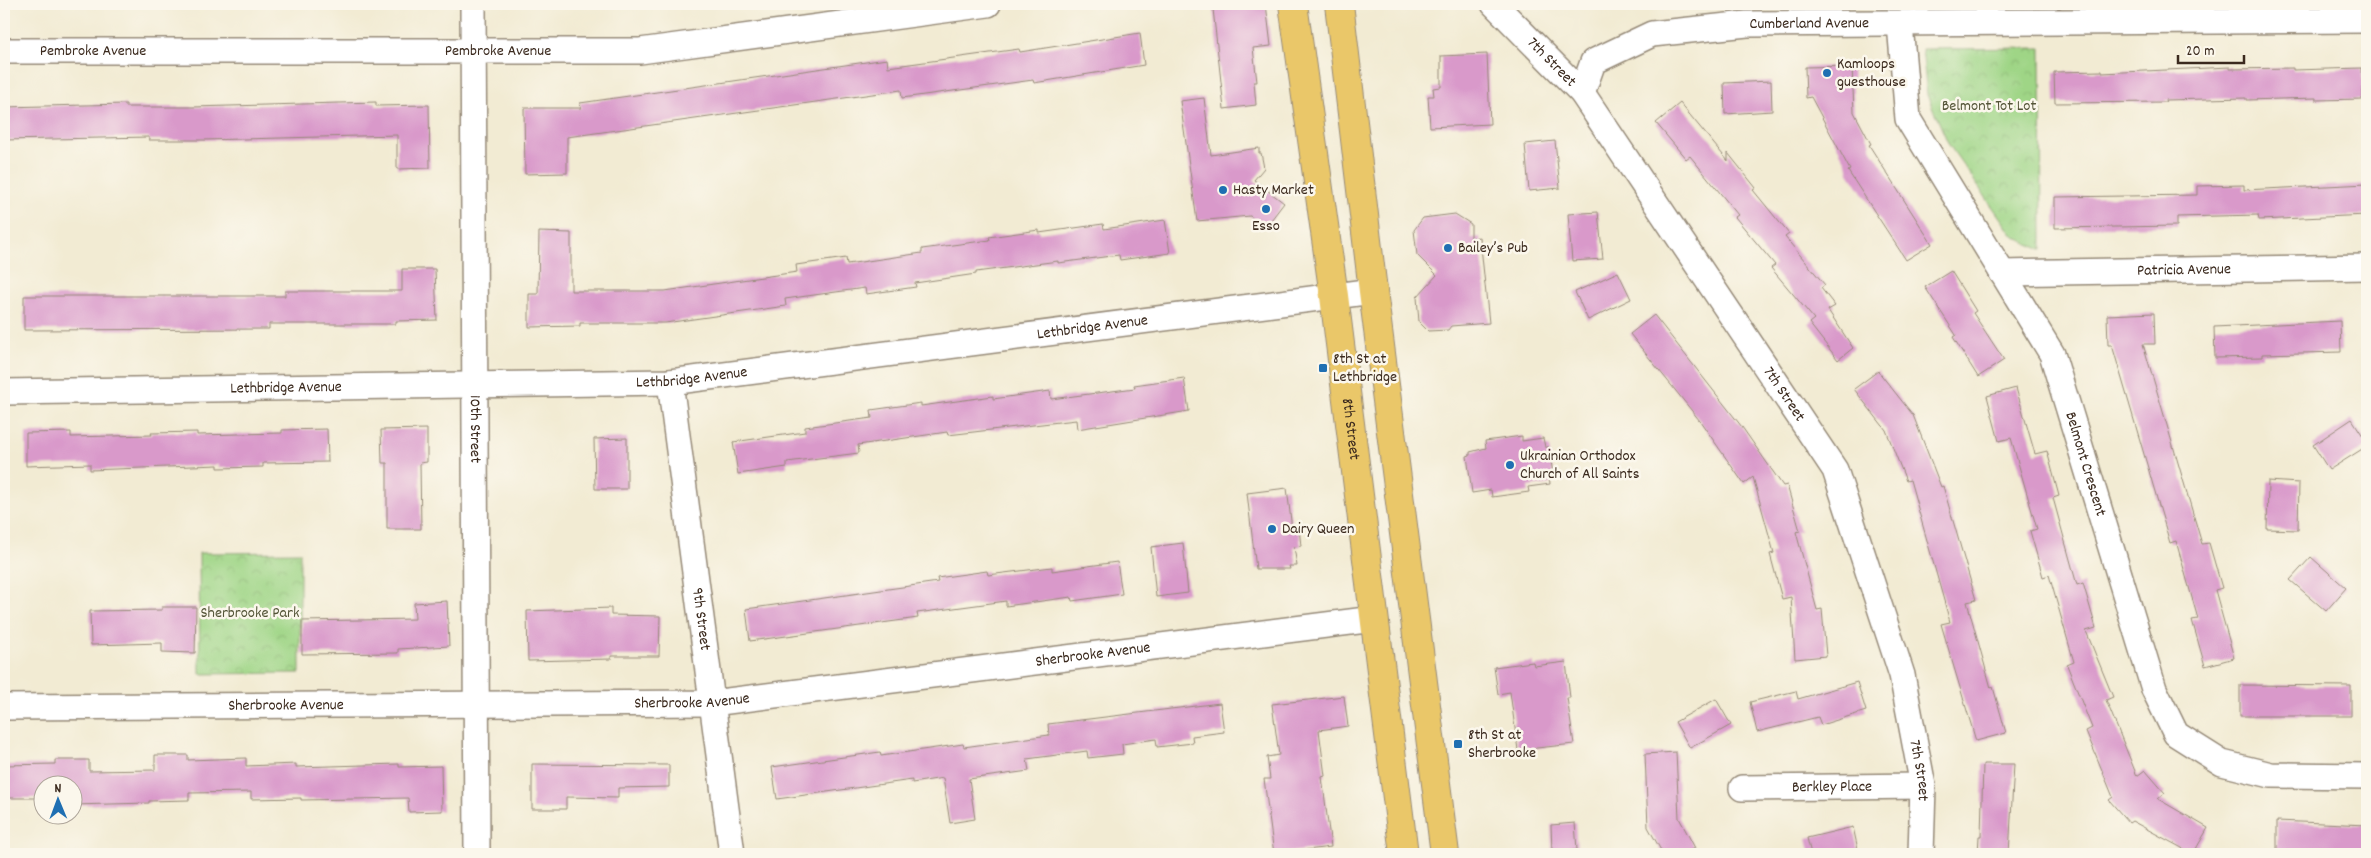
<svg xmlns="http://www.w3.org/2000/svg" width="2371" height="858" font-family="Dekko,sans-serif">
<defs>
<pattern id="park-crowns" width="20" height="18" patternUnits="userSpaceOnUse" patternTransform="scale(1.25)"><rect width="20" height="18" fill="#9fd586"/><path d="M2 6a3 3 0 1 1 6 0M12 15a3 3 0 1 1 6 0" fill="none" stroke="#8ab773"/></pattern>
</defs>
<rect width="100%" height="100%" fill="#fbf7ec"/>
<filter id="ink" filterUnits="userSpaceOnUse"><feTurbulence type="fractalNoise" baseFrequency=".02" numOctaves="2"/><feDisplacementMap in="SourceGraphic" scale="10" xChannelSelector="R" yChannelSelector="G"/><feConvolveMatrix kernelMatrix="1 2 1 2 8 2 1 2 1" color-interpolation-filters="sRGB"/></filter>
<filter id="wash" filterUnits="userSpaceOnUse"><feTurbulence type="fractalNoise" baseFrequency=".0096" numOctaves="4" result="noise"/><feDisplacementMap in="SourceGraphic" scale="20" xChannelSelector="R" yChannelSelector="G"/><feGaussianBlur stdDeviation="1.12" result="paint"/><feColorMatrix in="noise" values="0 0 0 0 0 0 0 0 0 0 0 0 0 0 0 0 0 1.4 0 .05"/><feComposite in="paint" operator="in"/></filter>
<g filter="url(#wash)">
<rect width="100%" height="100%" fill="#f2ebd3"/>
<path fill="url(#park-crowns)" stroke="#6d8052" d="M2041,48L2042,250H2041L2013,236L1949,145L1927,95L1922,49Z
M300,552V673L200,674L199,553Z"/>
<g id="blocks">
<path fill="#d999ca" d="M1252,4H1266L1271,46L1253,48L1257,82H1254L1256,105L1224,109L1213,9Z
M1140,33L1144,65L1034,83L1033,80L902,98L901,90L567,137V173L525,174L524,108H581L580,103L887,59L888,67L1019,49L1020,52Z
M1487,54L1490,124L1430,127L1428,96H1434L1433,88L1441,87V56Z
M1852,66L1854,112L1871,144L1869,145L1932,244L1906,260L1848,171L1850,170L1811,97L1806,98L1805,67Z
M2230,67V69L2293,68V70L2362,68L2363,99L2316,100V98L2246,100V98L2165,100L2166,102L2055,103L2054,72L2102,71V73Z
M1771,81L1772,111L1725,114L1724,83Z
M1204,98L1211,155L1259,148V153H1261L1264,168L1254,180L1284,203L1265,228L1250,216L1197,221L1180,101Z
M376,102V106L429,105L430,168L397,169V135L204,140H149V137L4,140V107L126,104V107H193Z
M1680,103L1728,161V153L1756,188L1753,190L1789,234L1785,237L1825,285L1821,288L1835,306L1828,310L1853,348L1838,360L1809,323L1814,319L1771,268L1775,265L1735,217L1738,215L1690,156L1686,159L1656,123Z
M1555,141L1560,188L1529,191L1525,144Z
M2367,184V215L2259,220L2258,215L2177,217V226L2055,228V197L2197,195V186L2244,185V190Z
M1598,212L1603,259L1572,261L1568,214Z
M1455,214L1471,224V238L1480,237L1489,323L1451,326L1448,330L1428,331L1419,322L1417,297L1437,275L1417,255L1414,230L1423,218Z
M1165,220L1170,253L1120,260L1119,255L1058,263V261L976,272V274L915,283L916,287L866,294L865,288L785,299L786,306L665,323H580V326L529,327V294H538L539,232L571,233V291H665L797,272L796,265L846,258L847,264L922,253V249L990,240L989,237L1039,230V233L1103,224L1104,229Z
M402,269H435L437,320L396,321V324H269V329L24,330V296H285V291H402Z
M1951,271L1976,311L1973,313L2004,360L1978,377L1953,337L1956,335L1925,287Z
M1618,272L1631,299L1588,320L1575,292Z
M2154,313L2155,344H2143L2202,544L2209,543L2222,588L2215,590L2234,658L2205,666L2192,620L2198,619L2176,541L2170,543L2112,345H2108L2107,315Z
M1654,315L1742,427L1783,486L1787,485L1800,531L1796,532L1817,610L1822,609L1826,656L1795,659L1791,597L1782,599L1770,554L1774,553L1753,477L1744,484L1700,421L1630,334Z
M2340,321L2341,352L2262,354V357L2215,358L2214,327Z
M1878,371L1913,415L1941,487L1943,486L1976,600L1967,602L1991,688L1993,687L2006,733L1976,741L1941,624L1950,622L1910,480L1906,481L1886,430L1854,389Z
M1184,378L1189,411L1077,429L1076,420L948,435L947,432L858,445L859,453L787,462V467L738,474L733,442L805,432V427L872,418L871,410L921,403V406L993,396V399L1050,391L1051,399L1135,388L1134,385Z
M2016,388L2035,454L2047,451L2059,496L2053,498L2077,585L2083,583L2096,628L2086,631L2113,697L2106,700L2137,776L2145,770L2165,793L2158,799L2208,828L2193,854L2132,821L2129,823L2109,800L2113,797L2086,731L2092,728L2067,665L2074,662L2049,575L2043,577L2030,531L2037,529L2011,438L1999,441L1987,396Z
M2352,419L2367,442V446L2329,470L2313,445Z
M327,429L328,462L263,463V467L218,468V465L90,470V464L26,466V433L71,432V437L152,435L151,433L197,432V435L282,433V430Z
M427,429V462L420,463L421,529H387V463H382L381,430Z
M1522,436V441L1543,438L1545,447H1549L1553,474L1549,475L1550,484L1528,487L1529,492L1492,497L1491,490L1472,493L1467,456L1470,455V452L1486,448L1485,441Z
M627,438V489H595L594,439Z
M2268,481L2299,483L2298,530L2267,529Z
M1287,488L1292,529L1299,528L1301,546L1294,547L1297,566H1289L1290,569H1256L1247,493Z
M1183,543L1188,593L1156,597L1151,547Z
M2311,557L2346,588L2326,611L2290,580Z
M1117,562L1122,594L1072,601L1071,597L1006,606V601L917,613L918,618L750,641L746,609L938,582L937,578L987,571L988,575L1052,567V571Z
M447,601L449,646L398,649V653L302,654V621L415,619L414,603Z
M162,607H196L195,653L162,652V643L91,645L90,611L162,610Z
M611,608V615L660,616L659,656H611V659L528,661L527,611Z
M1533,662L1534,666L1566,662L1570,698H1567L1574,744L1518,750L1510,692L1498,694L1494,667Z
M1857,682L1866,711L1821,725L1818,717L1757,732L1750,702L1796,691L1798,699Z
M2240,685L2351,686V716H2240Z
M1344,696L1348,726L1319,730L1325,776L1322,777L1331,847L1274,854L1264,779H1270L1267,757L1279,755L1272,704Z
M1716,699L1731,725L1690,748L1675,722Z
M1220,703L1224,732L1192,736L1193,743L1157,747L1156,739L1122,744L1123,754L1088,758L1087,751L1027,759L1029,771L969,779L975,819L950,823L943,778L912,783V780L777,799L772,767L880,752L881,756L963,744L964,747L1049,735L1048,724Z
M1676,752L1679,818L1695,848L1685,854H1663L1648,827L1645,754Z
M155,755H188V760L246,758V766L296,764V767L399,764V767L441,766L442,811L409,812L408,798L301,800V798L251,799V792L189,793V800L149,801V803L72,805V786H42V798H4V765L55,764V760H89V771L155,770Z
M532,764L669,765V787L618,788V798L566,797V809H532Z
M1983,764H2014L2009,854H1978L1979,836H1981Z
M2277,821L2367,825V854L2277,852Z
M1575,823L1577,850L1552,852L1551,825Z
M1853,827L1859,854H1811L1807,838Z"/>
</g>
</g>
<g filter="url(#ink)">
<use href="#blocks" fill-opacity="0" stroke="#968a78" stroke-width="1"/>
<g fill="none" stroke-linecap="round" stroke-linejoin="round">
<defs>
<g id="minor">
<path id="s1" d="M473,4L477,854"/>
<path id="s2" d="M1494,4L1582,93L1835,470L1902,675L1923,786L1921,854"/>
<path id="s3" d="M1900,24L1908,119L2052,354L2154,689L2176,734L2222,763L2271,775L2367,776"/>
<path id="s4" d="M4,51H640L988,4"/>
<path id="s5" d="M1582,93L1593,62L1652,34L1747,24L2367,20"/>
<path id="s6" d="M2002,273L2367,267"/>
<path id="s7" d="M670,382L732,854"/>
<path id="s8" d="M4,392L670,382L1373,291"/>
<path id="s9" d="M4,707L712,703L1374,619"/>
<path id="s10" d="M1742,788L1923,786"/>
</g>
<g id="major">
<path id="s11" d="M1293,4L1334,296L1404,854"/>
<path d="M1339,4L1373,291L1445,854"/>
</g>
</defs>
<use href="#minor" stroke="#968a78" stroke-width="28"/>
<use href="#major" stroke="#968a78" stroke-width="30"/>
<use href="#minor" stroke="#fff" stroke-width="25"/>
<use href="#major" stroke="#eac769" stroke-width="28"/>
</g>
</g>
<g fill="#1f6fb2" stroke="#fbf7ec" stroke-width="2">
<circle cx="1827" cy="73" r="5"/>
<circle cx="1223" cy="190" r="5"/>
<circle cx="1266" cy="209" r="5"/>
<circle cx="1448" cy="248" r="5"/>
<rect x="1318" y="363" width="10" height="10" rx="2.5"/>
<circle cx="1510" cy="465" r="5"/>
<circle cx="1272" cy="529" r="5"/>
<rect x="1453" y="739" width="10" height="10" rx="2.5"/>
</g>
<g text-anchor="middle" dominant-baseline="central" stroke-width="5" stroke-linejoin="round" paint-order="stroke">
<g font-size="16" fill="#3b2a1e" stroke="#fbf7ec">
<text stroke="none"><textPath href="#s5" startOffset="256">Cumberland Avenue</textPath></text>
<text stroke="none"><textPath href="#s4" startOffset="89">Pembroke Avenue</textPath></text>
<text stroke="none"><textPath href="#s4" startOffset="494">Pembroke Avenue</textPath></text>
<text stroke="none"><textPath href="#s2" startOffset="82">7th Street</textPath></text>
<text stroke="none"><textPath href="#s6" startOffset="182">Patricia Avenue</textPath></text>
<text stroke="none"><textPath href="#s8" startOffset="1092">Lethbridge Avenue</textPath></text>
<text stroke="none"><textPath href="#s8" startOffset="688">Lethbridge Avenue</textPath></text>
<text stroke="none"><textPath href="#s8" startOffset="282">Lethbridge Avenue</textPath></text>
<text stroke="none"><textPath href="#s2" startOffset="488">7th Street</textPath></text>
<text stroke="none"><textPath href="#s1" startOffset="425">10th Street</textPath></text>
<text stroke="none"><textPath href="#s11" startOffset="429">8th Street</textPath></text>
<text stroke="none"><textPath href="#s3" startOffset="486">Belmont Crescent</textPath></text>
<text stroke="none"><textPath href="#s7" startOffset="239">9th Street</textPath></text>
<text stroke="none"><textPath href="#s9" startOffset="1092">Sherbrooke Avenue</textPath></text>
<text stroke="none"><textPath href="#s9" startOffset="688">Sherbrooke Avenue</textPath></text>
<text stroke="none"><textPath href="#s9" startOffset="282">Sherbrooke Avenue</textPath></text>
<text stroke="none"><textPath href="#s2" startOffset="892">7th Street</textPath></text>
<text stroke="none"><textPath href="#s10" startOffset="90">Berkley Place</textPath></text>
</g>
<g font-size="16" fill="#3b2a1e" stroke="#fbf7ec" text-anchor="start">
<text x="1837" y="64">Kamloops<tspan x="1837" dy="18">guesthouse</tspan></text>
<text x="1233" y="190">Hasty Market</text>
<text x="1266" y="226" text-anchor="middle">Esso</text>
<text x="1458" y="248">Bailey’s Pub</text>
<text x="1333" y="359">8th St at<tspan x="1333" dy="18">Lethbridge</tspan></text>
<text x="1520" y="456">Ukrainian Orthodox<tspan x="1520" dy="18">Church of All Saints</tspan></text>
<text x="1282" y="529">Dairy Queen</text>
<text x="1468" y="735">8th St at<tspan x="1468" dy="18">Sherbrooke</tspan></text>
</g>
<g font-size="16" fill="#545538" stroke="#fbf7ec">
<text x="1989" y="106">Belmont Tot Lot</text>
<text x="250" y="613">Sherbrooke Park</text>
</g>
</g>
<rect width="2371" height="858" fill="none" stroke="#fbf7ec" stroke-width="20"/>
<g transform="translate(58 800) rotate(359)"><circle r="24" fill="#fbf7ec" stroke="#aea59a"/>
<path d="M0-4L9 19L0 12L-9 19Z" fill="#1f6fb2"/>
<text y="-8" font-size="14" font-weight="bold" text-anchor="middle" fill="#3b2a1e">N</text>
</g>
<path d="M2178 55v8h66v-8" fill="none" stroke="#3b2a1e" stroke-width="2.5"/>
<text x="2186" y="55" font-size="15" fill="#3b2a1e" stroke="#fbf7ec" stroke-width="4" paint-order="stroke">20 m</text>
</svg>
